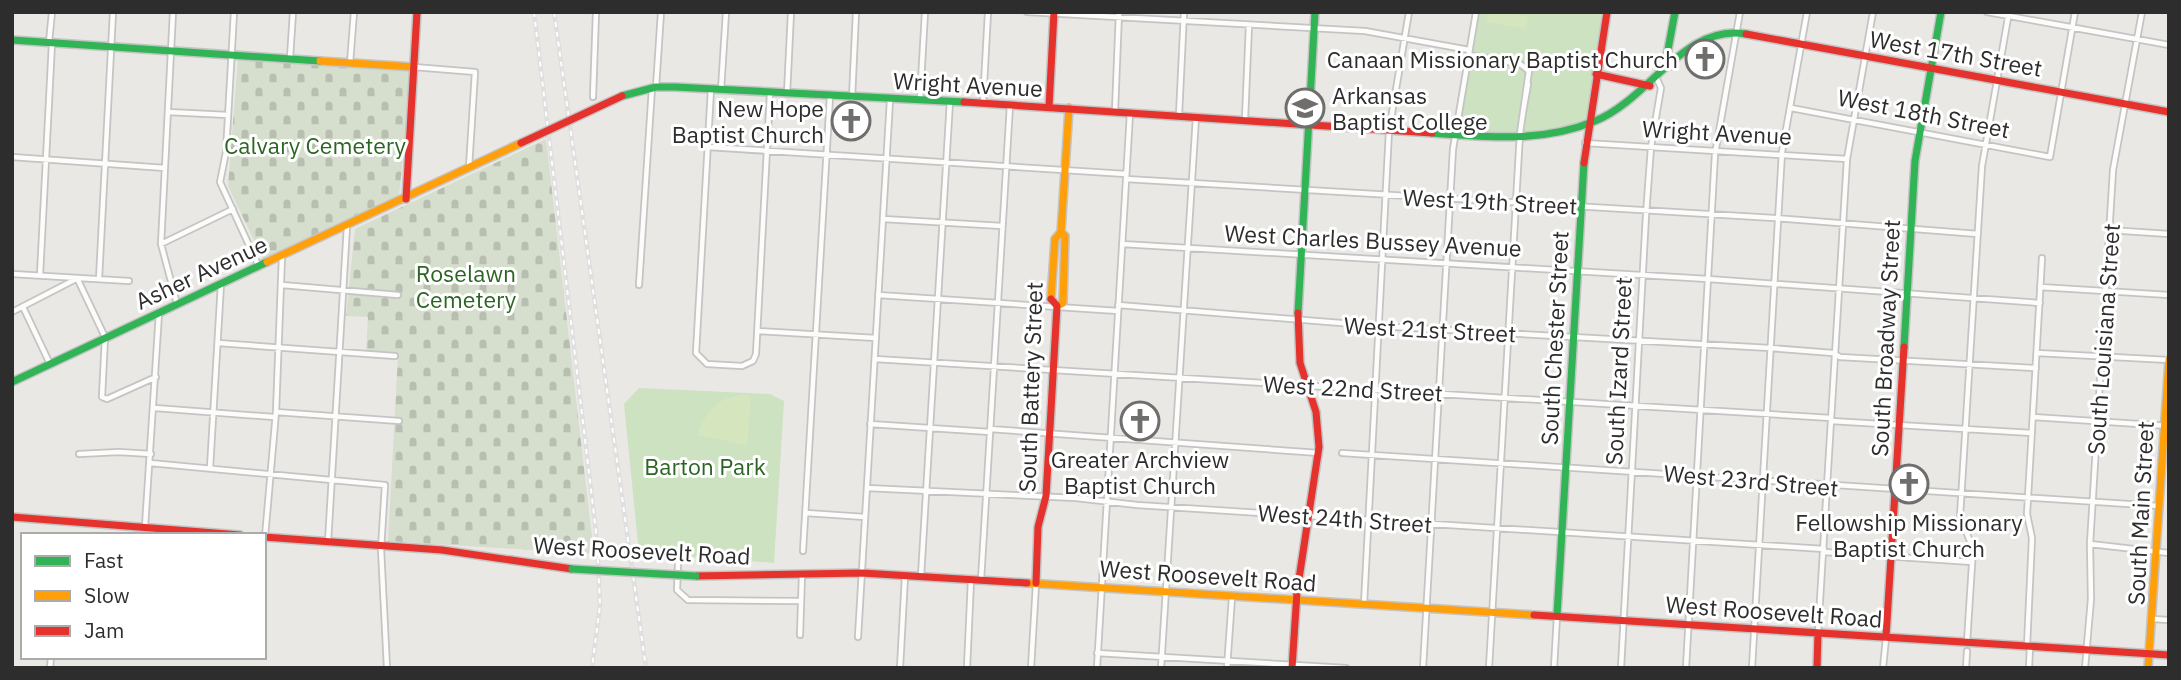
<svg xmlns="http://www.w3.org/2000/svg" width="2181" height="680" font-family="'IBM Plex Sans',sans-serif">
<defs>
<pattern id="cemetery-stones" width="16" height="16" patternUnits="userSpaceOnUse" patternTransform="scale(1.75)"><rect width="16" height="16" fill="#d6decd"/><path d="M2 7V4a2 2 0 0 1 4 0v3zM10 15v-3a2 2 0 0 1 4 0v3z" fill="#b8bfb0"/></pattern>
</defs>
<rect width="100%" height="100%" fill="#eae8e4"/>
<path fill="url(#cemetery-stones)" d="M238,59L412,70L399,195L263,259L228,186Z
M546,139L594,554L388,541L398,356L366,353L368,317L346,316L355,229Z"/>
<path fill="#cce2c1" d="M1476,12H1608L1587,124L1519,138L1455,135Z
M639,388L770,394L784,401L774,563L639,553L624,404Z"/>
<path fill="#d5e6bf" d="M1487,12L1528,16L1526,29L1486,22Z
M739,395H747L751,399L747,445L697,435C705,414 715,399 739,395Z"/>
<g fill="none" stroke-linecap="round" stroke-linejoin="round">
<defs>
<path id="street" d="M173,12L161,244L177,304
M234,12L226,152L220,182L259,267
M1027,12L1365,31L1469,50
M1987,12L2169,45
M49,42L52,12
M1469,55L1520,64L1529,71L1520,133L1489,668
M290,58L293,12
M350,63L354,12
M414,67L475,72L469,167
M656,87L661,12
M711,89L696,353L707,364L742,366L753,361L756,354L770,93
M721,90L726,12
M787,94L791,12
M593,97L596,12
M852,98L856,12
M920,99L925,12
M983,103L988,12
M1791,108L2050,157L2075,12
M1115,111L1119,12
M168,112L228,115
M1523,112L1528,84
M1179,115L1184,12
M1245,119L1249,25
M1585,143L1847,159
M708,147L1126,174
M12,157L165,168
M1126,179L1774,218L1978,234
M883,219L1002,226
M2109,230L2169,234
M161,244L233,209
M1122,244L1708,279L2040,303
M12,274L129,281
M40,275L52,43
M77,278L105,337L102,397L107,399L156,377
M99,279L113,12
M282,285L398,295
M639,285L652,88
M2040,287L2169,295
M878,295L1118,311
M1118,305L1378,326L1770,348L1833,353L1840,357L2036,368
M23,307L50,364
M12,312L76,279
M757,331L876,338
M218,343L395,356
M2037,353L2169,360
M875,359L1831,418
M155,408L274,417
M276,412L399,421
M2033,417L2169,426
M1831,421L2032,433
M870,424L990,432
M990,429L1319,453
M1342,453L2159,506
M79,454L119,452L151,454
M150,463L385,485L381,549L387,668
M210,468L221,284
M867,488L1076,498L1137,505L1824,549
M806,513L865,517
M145,527L159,313
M265,537L276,412L282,256
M328,542L347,226
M2090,544L2169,553
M803,551L830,96
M1824,552L1972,562
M678,564L677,590L688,600L801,601
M921,576L950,101
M981,580L1010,105
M1364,604L1389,131L1409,12
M2153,619L2169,620
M1818,633L1847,159L1873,12
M800,635L802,574
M858,637L890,100
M1967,642L1973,549L1960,516L1982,166L2009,12
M2027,646L2032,538L2027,514L2042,258
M1097,653L1346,668
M50,668L51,657
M900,668L905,576
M967,668L971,580
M1031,668L1036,584
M1097,668L1130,113
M1161,668L1196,117
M1227,668L1232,597
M1423,668L1453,149L1476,12
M1554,668L1557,616
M1621,668L1646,215L1651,147L1661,88L1657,79
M1686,668L1715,154L1740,12
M1752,668L1782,152L1807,12
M1883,668L1886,638
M1966,668L1967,651
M2029,668L2030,646
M2085,668L2091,599L2090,544L2113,170L2142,12"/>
<path id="fast" d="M12,40L320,61
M1671,66L1667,55L1675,12
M622,96L656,87H675L964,102
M1432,133C1489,137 1542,143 1595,121C1650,99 1684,23 1746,34
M1298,313L1315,12
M1904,347L1915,161L1941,12
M12,382L267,262
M1557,615L1584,163"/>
<path id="slow" d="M320,61L414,67
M267,262L521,143
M1051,299L1055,239L1061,232L1069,108
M1057,306L1063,303L1065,236L1061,232
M1027,583L1534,615
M2148,668L2169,360"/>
<path id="jam" d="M1746,34L2169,112
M1596,74L1650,86
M964,102L1432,133
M1049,107L1054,12
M1584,163L1607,12
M406,199L417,12
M12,517L240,535
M264,537L442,550L572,569
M696,576L862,573L1027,583
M1036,583L1038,527L1046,496L1057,306L1051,299
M1534,615L2169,655
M1886,637L1904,347
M1292,668L1297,592L1319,447L1316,412L1300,363L1298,313
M1817,668L1818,633"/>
</defs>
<use href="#street" stroke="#c4c4c4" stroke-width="8"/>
<use href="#fast" stroke="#c4c4c4" stroke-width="10"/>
<use href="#slow" stroke="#c4c4c4" stroke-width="10"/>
<use href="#jam" stroke="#c4c4c4" stroke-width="10"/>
<use href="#street" stroke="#fcfcfb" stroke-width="4.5"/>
<use href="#fast" stroke="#30b455" stroke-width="7"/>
<use href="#slow" stroke="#ff9f0a" stroke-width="7"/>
<use href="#jam" stroke="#e5322d" stroke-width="7"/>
<defs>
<path id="rail" d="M534,12L597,540L600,605L592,668
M554,12L646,668"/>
</defs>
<use href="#rail" stroke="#dfdfe0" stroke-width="4.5"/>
<use href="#rail" stroke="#fff" stroke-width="2" stroke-dasharray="5" stroke-linecap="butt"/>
<defs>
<path id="fast-bridge" d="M572,569L696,576"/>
<path id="jam-bridge" d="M521,143L622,96"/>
</defs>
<use href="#fast-bridge" stroke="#c4c4c4" stroke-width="10" stroke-linecap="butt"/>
<use href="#jam-bridge" stroke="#c4c4c4" stroke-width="10" stroke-linecap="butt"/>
<use href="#fast-bridge" stroke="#30b455" stroke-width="7"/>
<use href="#jam-bridge" stroke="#e5322d" stroke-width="7"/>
</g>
<defs>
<symbol id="church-ring" viewBox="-11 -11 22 22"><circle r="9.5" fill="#fff" stroke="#6f6e6d" stroke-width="1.5"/><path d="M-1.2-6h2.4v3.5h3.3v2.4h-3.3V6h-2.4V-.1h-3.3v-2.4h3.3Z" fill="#6f6e6d"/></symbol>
<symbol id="university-ring" viewBox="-11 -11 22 22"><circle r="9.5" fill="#fff" stroke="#6f6e6d" stroke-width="1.5"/><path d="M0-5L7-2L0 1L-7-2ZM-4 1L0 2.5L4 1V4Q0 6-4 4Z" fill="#6f6e6d"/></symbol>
</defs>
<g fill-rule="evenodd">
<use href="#church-ring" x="1683" y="37" width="44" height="44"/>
<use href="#university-ring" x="1283" y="86" width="44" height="44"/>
<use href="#church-ring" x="829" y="99" width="44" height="44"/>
<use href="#church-ring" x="1118" y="399" width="44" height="44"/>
<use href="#church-ring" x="1887" y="462" width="44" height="44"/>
</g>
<g text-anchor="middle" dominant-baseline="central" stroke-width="6" stroke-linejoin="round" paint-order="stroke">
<g font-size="23" fill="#2d2d2d" stroke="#fff">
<text transform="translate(1956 53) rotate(10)">West 17th Street</text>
<text transform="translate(968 84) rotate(3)">Wright Avenue</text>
<text transform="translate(1924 113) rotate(11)">West 18th Street</text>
<text transform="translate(1717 132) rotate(3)">Wright Avenue</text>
<text transform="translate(1490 201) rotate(3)">West 19th Street</text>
<text transform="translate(1373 240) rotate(3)">West Charles Bussey Avenue</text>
<text transform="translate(201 272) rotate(-25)">Asher Avenue</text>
<text transform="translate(1430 329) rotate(3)">West 21st Street</text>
<text transform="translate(1554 338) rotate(-87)">South Chester Street</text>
<text transform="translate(1885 338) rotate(-87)">South Broadway Street</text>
<text transform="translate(2103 339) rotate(-86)">South Louisiana Street</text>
<text transform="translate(1618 371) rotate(-87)">South Izard Street</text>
<text transform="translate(1030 387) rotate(-88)">South Battery Street</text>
<text transform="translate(1353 388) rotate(3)">West 22nd Street</text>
<text transform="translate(1751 480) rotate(5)">West 23rd Street</text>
<text transform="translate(2140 513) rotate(-87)">South Main Street</text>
<text transform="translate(1345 518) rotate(4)">West 24th Street</text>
<text transform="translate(642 550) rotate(3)">West Roosevelt Road</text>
<text transform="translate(1208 575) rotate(4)">West Roosevelt Road</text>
<text transform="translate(1774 611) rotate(4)">West Roosevelt Road</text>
</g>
<g font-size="23" fill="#2d2d2d" stroke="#fff" text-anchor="end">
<text x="1678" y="59">Canaan Missionary Baptist Church</text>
<text x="1332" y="95" text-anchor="start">Arkansas<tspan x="1332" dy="26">Baptist College</tspan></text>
<text x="824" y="108">New Hope<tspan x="824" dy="26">Baptist Church</tspan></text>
<text x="1140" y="459" text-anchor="middle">Greater Archview<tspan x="1140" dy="26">Baptist Church</tspan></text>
<text x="1909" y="522" text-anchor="middle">Fellowship Missionary<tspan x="1909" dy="26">Baptist Church</tspan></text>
</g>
<g font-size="23" fill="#2c6523" stroke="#fff">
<text x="315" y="145">Calvary Cemetery</text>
<text x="466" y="273">Roselawn<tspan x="466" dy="26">Cemetery</tspan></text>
<text x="705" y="466">Barton Park</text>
</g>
</g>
<rect width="2181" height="680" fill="none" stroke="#2d2d2d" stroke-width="28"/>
<rect x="21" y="533" width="245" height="126" fill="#ffffff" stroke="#ababab" stroke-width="2"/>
<rect x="35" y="556" width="35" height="10" fill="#30b455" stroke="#ababab" stroke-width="2"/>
<text x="84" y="568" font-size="21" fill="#2d2d2d">Fast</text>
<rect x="35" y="591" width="35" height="10" fill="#ff9f0a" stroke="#ababab" stroke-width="2"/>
<text x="84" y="603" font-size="21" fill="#2d2d2d">Slow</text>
<rect x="35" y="626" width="35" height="10" fill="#e5322d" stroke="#ababab" stroke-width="2"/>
<text x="84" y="638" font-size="21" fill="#2d2d2d">Jam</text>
</svg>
